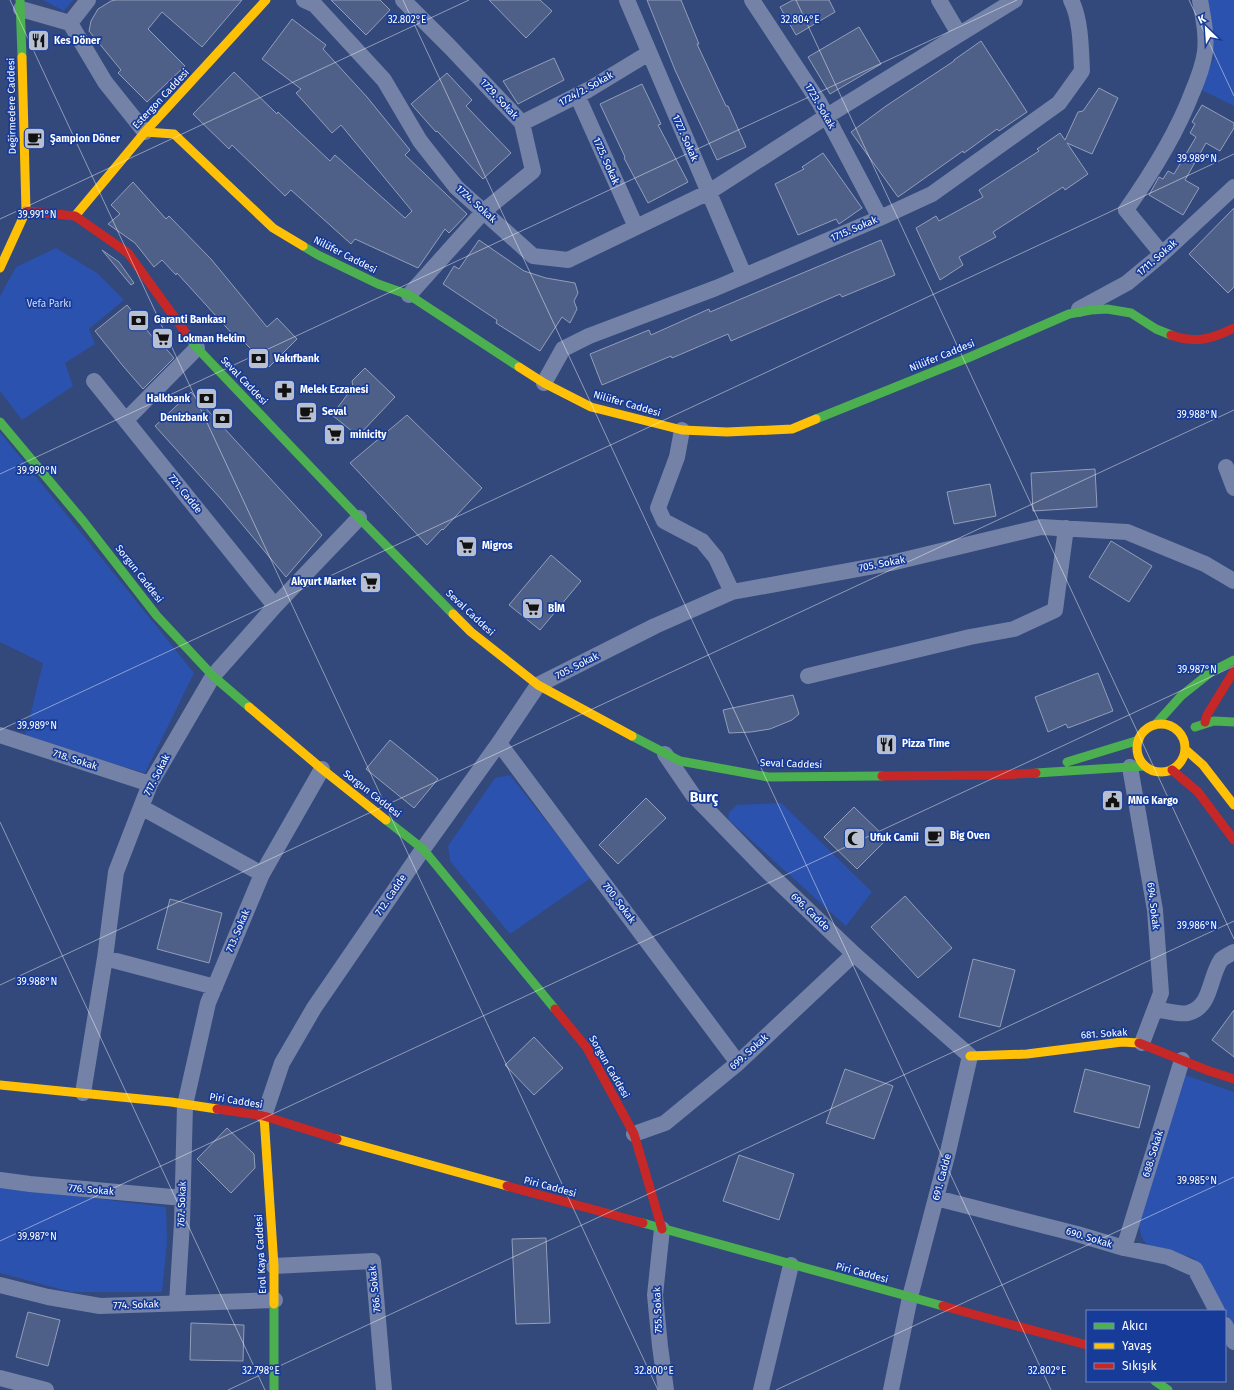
<svg xmlns="http://www.w3.org/2000/svg" width="1234" height="1390" font-family="'Fira Sans',sans-serif">
<rect width="100%" height="100%" fill="#33487b"/>
<path fill="#2b52ae" d="M43,0H73L64,11Z
M1207,0H1234V106L1198,88L1214,59Z
M56,248L97,273L124,300L89,329L95,344L65,363L73,386L22,420L0,391V296L16,267Z
M0,432L194,673L145,773L25,737L43,663L0,642Z
M510,775L591,878L510,934L450,861L448,846L495,778Z
M781,803L872,892L846,926L730,821L728,817L729,812L737,805Z
M1185,1075L1234,1092V1329L1225,1311H1224L1194,1258C1183,1255 1153,1250 1146,1243C1141,1238 1140,1231 1139,1225Z
M0,1187L166,1207L167,1243L162,1292H71L0,1273Z"/>
<path fill="#4f6088" stroke="#929eba" d="M116,0H242L202,47L162,12L148,29L185,66L147,102L118,73L121,70L89,31L91,21L98,9L111,1Z
M331,0H380L390,10L366,35Z
M489,0H540L552,11L526,38Z
M647,0H681L699,44H697L726,106H728L746,147L717,160L675,70Z
M793,0H829L835,12L796,35L780,7Z
M292,19L326,45L323,49L367,97L410,150L405,155L467,214L449,233L445,229L418,268L355,239L351,244L291,190L285,196L232,145L229,149L193,114L234,72L277,114L278,112L330,161L335,155L405,218L412,211L341,125L332,133L296,93L301,89L262,59Z
M859,27L881,64L830,94L808,57Z
M981,41L1027,112L999,131L997,129L964,153L963,151L898,197L851,132L886,106L954,61V60Z
M554,58L564,80L518,104L503,81Z
M447,73L472,100L466,106L511,153L483,179L437,131L436,132L411,104Z
M642,84L661,124L658,125L688,182L648,203L624,158L625,157L600,104Z
M1099,88L1118,98L1092,154L1067,143L1088,174L1065,190L1063,187L993,232L996,237L959,257L963,265L940,280L916,228L936,216L939,221L983,197L979,190L1039,151L1037,149L1060,133L1065,140L1078,112L1083,111Z
M1202,105L1234,123V128L1220,151L1206,143L1185,180L1199,188L1183,215L1149,195L1159,177L1163,179L1168,171L1174,174L1196,137L1190,133L1195,124L1192,122Z
M823,153L862,208L839,224L836,219L798,235L775,184L804,169L802,167Z
M133,182L166,219L169,216L211,259L267,327L277,318L297,339L269,367L238,336L236,338L177,273L176,275L162,260L154,267L135,243L108,224L120,214L111,205Z
M1234,208V287L1228,293L1189,254Z
M479,240L524,271L546,278L575,283L578,293L574,301L577,309L570,323L562,317L540,351L496,323L497,320L443,284L454,266L459,269Z
M881,240L895,275L842,297L840,294L731,341L728,334L672,358L671,356L602,385L590,354L649,330L651,335L709,309L710,312Z
M102,250L119,262L134,283L131,285Z
M127,305L154,339L156,337L174,358L143,389L123,366L95,331Z
M365,368L395,397L358,436L332,415L353,387L352,381Z
M191,392L322,535L286,577L221,499L155,426Z
M407,415L482,488L443,530L442,529L427,545L350,463Z
M1095,469L1097,507L1033,511L1031,473Z
M990,484L996,516L954,524L947,492Z
M1111,541L1152,566L1129,602L1089,577Z
M551,555L581,581L540,630L509,605Z
M1098,673L1113,711L1068,728L1066,724L1048,732L1035,697Z
M793,695L799,714L792,720L770,729L751,732L729,733L723,710Z
M390,740L438,779L414,808L366,769Z
M646,798L666,818L618,864L599,845Z
M854,807L887,839L857,869L824,837Z
M905,896L952,948L918,978L871,927Z
M170,899L222,913L209,963L157,949Z
M973,959L1015,970L1000,1027L959,1017Z
M1234,1010V1057L1212,1040Z
M534,1037L563,1068L534,1095L505,1065Z
M845,1069L893,1086L874,1139L826,1123Z
M1085,1069L1150,1086L1139,1128L1074,1112Z
M227,1128L254,1154L255,1168L231,1193L197,1159Z
M739,1155L794,1174L779,1220L723,1201Z
M546,1238L550,1323L516,1324L512,1239Z
M28,1312L60,1320L48,1366L16,1357Z
M191,1323L244,1325L243,1361L190,1360Z"/>
<g fill="none" stroke-linecap="round" stroke-linejoin="round">
<path stroke="#7382a6" stroke-width="16" d="M304,0L315,5L384,80L420,141L456,187L533,256L568,260L709,192L827,116L1015,0
M403,0L449,46L522,123L533,171L484,211L409,295
M627,0L744,275
M752,0L819,102L880,218
M939,0L959,34
M21,9L70,23L105,82L145,132
M70,23L88,0
M577,95L636,227
M522,123L588,90L649,53
M1162,254L1126,210C1152,173 1176,135 1192,93C1198,79 1203,66 1205,52C1207,34 1203,17 1200,0
M1079,309L1127,283L1162,254L1234,187
M94,381L275,606
M544,383L563,349L589,336L716,288L880,218L932,194L1059,103L1082,71C1081,50 1081,19 1071,0
M126,420L197,348
M682,430L677,457L658,508L664,521L702,541L716,558L732,592
M1226,467L1234,488
M808,676L970,637L1014,629L1055,610L1066,528
M0,735L150,784
M499,743L738,1063
M665,754L693,795L764,868L854,954L970,1056L948,1152L910,1297L891,1390
M1130,767L1155,910L1161,993L1142,1043
M141,807L262,874
M105,958L215,987
M1155,1009C1163,1010 1180,1015 1188,1013C1212,1007 1209,977 1221,960C1224,957 1230,954 1234,952
M83,1093L105,958L116,872L150,784L213,676L275,606L359,518
M264,1116L282,1063L314,1008L423,849L499,743L538,685L655,626L732,592L891,563L1041,527L1127,532L1205,564L1234,581
M634,1134L665,1123L738,1063L854,954
M0,1180L30,1184L183,1198
M936,1198L1077,1234L1124,1248L1168,1257L1195,1269L1217,1311
M662,1229L655,1295L660,1346L666,1390
M1124,1248L1182,1060
M274,1266L373,1261L384,1390
M0,1285L48,1297L100,1306L275,1300
M177,1303L182,1223L185,1105L208,1003L262,874L322,769
M1225,1325L1234,1342
M0,1378L46,1390
M761,1390L791,1265"/>
<path stroke="#4caf50" stroke-width="9" d="M20,0L22,57
M303,246L318,255L378,284L409,295L519,367
M188,336L197,348L359,518L453,614
M816,419L970,357L1069,314L1091,310L1107,309L1131,313L1156,329L1171,335
M0,422L83,521L157,616L213,676L249,707
M1155,725L1181,696L1211,672L1234,660
M1195,727L1214,721L1234,722
M632,736L680,761L768,777L882,776
M1067,762L1139,740
M1036,773L1145,766
M386,820L423,849L555,1009
M643,1223L943,1306
M274,1304V1390
M1155,1381L1168,1390"/>
<path stroke="#ffc107" stroke-width="9" d="M145,132L174,134L273,228L303,246
M75,216L145,132L266,0
M0,268L26,211L22,57
M519,367L544,383L591,407L682,430L727,432L792,429L816,419
M453,614L471,632L538,685L632,736
M249,707L322,769L386,820
M1137 748a24 24 0 1 1 48 0a24 24 0 1 1-48 0Z
M1185,749L1203,765L1234,805
M970,1056L1027,1054L1122,1042L1139,1043
M0,1085L171,1102L217,1109
M264,1116L274,1266V1304
M337,1139L507,1186"/>
<path stroke="#c62828" stroke-width="9" d="M26,211L75,216L128,253L188,336
M1171,335C1195,344 1212,339 1234,328
M1205,722L1207,715L1234,671
M1172,770L1198,792L1234,840
M882,776L998,775L1036,773
M555,1009L587,1048L634,1134L662,1229
M1139,1043L1209,1071L1234,1079
M217,1109L264,1116L337,1139
M507,1186L643,1223
M943,1306L1087,1345"/>
</g>
<path fill="none" stroke="#fff" stroke-width="1" stroke-opacity="0.45" d="M10,0L658,1390M403,0L1051,1390M796,0L1234,939M1189,0L1234,96M0,219L469,0M0,474L1017,0M0,730L1234,154M0,822L265,1390M0,985L1234,410M0,1241L1234,666M228,1390L1234,921M776,1390L1234,1177"/>
<defs>
<symbol id="restaurant-square" viewBox="-11 -11 22 22"><rect x="-9" y="-9" width="18" height="18" rx="4" fill="#b8bfd1" stroke="#163b98"/><path d="M-5-6h1v4h1v-4h1v4h1v-4h1v5L-1.5 .5V6h-2V.5L-5-1ZM5-6V6H3V1.5H1.5Q1.5-4 5-6Z" fill="#111"/></symbol>
<symbol id="cafe-square" viewBox="-11 -11 22 22"><rect x="-9" y="-9" width="18" height="18" rx="4" fill="#b8bfd1" stroke="#163b98"/><path d="M-5.5-4.5H6V0H3Q3 3.5 0 3.5H-2.5Q-5.5 3.5-5.5 0ZM3-3.2v2h1.7v-2ZM-6 4.5H4V6H-6Z" fill="#111"/></symbol>
<symbol id="bank-square" viewBox="-11 -11 22 22"><rect x="-9" y="-9" width="18" height="18" rx="4" fill="#b8bfd1" stroke="#163b98"/><path d="M-6-4H6V4H-6ZM0-2.3a2.3 2.3 0 1 0 0 4.6a2.3 2.3 0 1 0 0-4.6Z" fill="#111"/></symbol>
<symbol id="supermarket-square" viewBox="-11 -11 22 22"><rect x="-9" y="-9" width="18" height="18" rx="4" fill="#b8bfd1" stroke="#163b98"/><path d="M-6-5.5h2.5l.6 2H6L4.5 2H-2.5L-4.4-4H-6ZM-1.5 3.2a1.3 1.3 0 1 0 .1 0ZM3 3.2a1.3 1.3 0 1 0 .1 0Z" fill="#111"/></symbol>
<symbol id="pharmacy-square" viewBox="-11 -11 22 22"><rect x="-9" y="-9" width="18" height="18" rx="4" fill="#b8bfd1" stroke="#163b98"/><path d="M-2-6h4v4h4v4h-4v4h-4v-4h-4v-4h4Z" fill="#111"/></symbol>
<symbol id="civic-square" viewBox="-11 -11 22 22"><rect x="-9" y="-9" width="18" height="18" rx="4" fill="#b8bfd1" stroke="#163b98"/><path d="M-.6-6.5H3V-4.5H.6V-3L4-1V1h2V6H-6V1h2V-1L-.6-3ZM-1.2 2.5V6h2.4V2.5Z" fill="#111"/></symbol>
<symbol id="mosque-square" viewBox="-11 -11 22 22"><rect x="-9" y="-9" width="18" height="18" rx="4" fill="#b8bfd1" stroke="#163b98"/><path d="M3.5-4.9A6 6 0 1 0 3.5 4.9A5 5 0 1 1 3.5-4.9Z" fill="#111"/></symbol>
</defs>
<g fill-rule="evenodd">
<use href="#restaurant-square" x="26" y="28" width="25" height="25"/>
<use href="#cafe-square" x="22" y="126" width="25" height="25"/>
<use href="#bank-square" x="126" y="308" width="25" height="25"/>
<use href="#supermarket-square" x="150" y="326" width="25" height="25"/>
<use href="#bank-square" x="246" y="346" width="25" height="25"/>
<use href="#pharmacy-square" x="272" y="378" width="25" height="25"/>
<use href="#bank-square" x="194" y="386" width="25" height="25"/>
<use href="#cafe-square" x="294" y="400" width="25" height="25"/>
<use href="#bank-square" x="210" y="406" width="25" height="25"/>
<use href="#supermarket-square" x="322" y="422" width="25" height="25"/>
<use href="#supermarket-square" x="454" y="534" width="25" height="25"/>
<use href="#supermarket-square" x="358" y="570" width="25" height="25"/>
<use href="#supermarket-square" x="520" y="596" width="25" height="25"/>
<use href="#restaurant-square" x="874" y="732" width="25" height="25"/>
<use href="#civic-square" x="1100" y="788" width="25" height="25"/>
<use href="#cafe-square" x="922" y="824" width="25" height="25"/>
<use href="#mosque-square" x="842" y="826" width="25" height="25"/>
</g>
<g text-anchor="middle" dominant-baseline="central" stroke-width="3.5" stroke-linejoin="round" paint-order="stroke">
<g font-size="10" font-weight="bold" fill="#fff" stroke="#163b98" text-anchor="start">
<text x="54" y="41">Kes Döner</text>
<text x="50" y="139">Şampion Döner</text>
<text x="154" y="320">Garanti Bankası</text>
<text x="178" y="339">Lokman Hekim</text>
<text x="274" y="359">Vakıfbank</text>
<text x="300" y="390">Melek Eczanesi</text>
<text x="190" y="399" text-anchor="end">Halkbank</text>
<text x="322" y="412">Seval</text>
<text x="208" y="418" text-anchor="end">Denizbank</text>
<text x="350" y="435">minicity</text>
<text x="482" y="546">Migros</text>
<text x="356" y="582" text-anchor="end">Akyurt Market</text>
<text x="548" y="609">BİM</text>
<text x="902" y="744">Pizza Time</text>
<text x="1128" y="801">MNG Kargo</text>
<text x="950" y="836">Big Oven</text>
<text x="870" y="838">Ufuk Camii</text>
</g>
<g font-size="10" fill="#fff" stroke="#163b98">
<text transform="translate(586 89) rotate(-29)">1724/2. Sokak</text>
<text transform="translate(161 99) rotate(-47)">Estergon Caddesi</text>
<text transform="translate(499 99) rotate(47)">1729. Sokak</text>
<text transform="translate(12 106) rotate(-91)">Değirmedere Caddesi</text>
<text transform="translate(820 106) rotate(60)">1723. Sokak</text>
<text transform="translate(685 138) rotate(66)">1727. Sokak</text>
<text transform="translate(606 161) rotate(66)">1725. Sokak</text>
<text transform="translate(476 204) rotate(42)">1724. Sokak</text>
<text transform="translate(854 229) rotate(-23)">1715. Sokak</text>
<text transform="translate(345 255) rotate(27)">Nilüfer Caddesi</text>
<text transform="translate(1157 258) rotate(-41)">1711. Sokak</text>
<text transform="translate(942 356) rotate(-22)">Nilüfer Caddesi</text>
<text transform="translate(244 381) rotate(46)">Seval Caddesi</text>
<text transform="translate(627 404) rotate(16)">Nilüfer Caddesi</text>
<text transform="translate(185 494) rotate(51)">721. Cadde</text>
<text transform="translate(882 564) rotate(-11)">705. Sokak</text>
<text transform="translate(139 574) rotate(52)">Sorgun Caddesi</text>
<text transform="translate(470 613) rotate(43)">Seval Caddesi</text>
<text transform="translate(577 666) rotate(-27)">705. Sokak</text>
<text transform="translate(75 760) rotate(18)">718. Sokak</text>
<text transform="translate(791 764) rotate(2)">Seval Caddesi</text>
<text transform="translate(157 775) rotate(-63)">717. Sokak</text>
<text transform="translate(372 794) rotate(38)">Sorgun Caddesi</text>
<text transform="translate(391 895) rotate(-56)">712. Cadde</text>
<text transform="translate(619 903) rotate(53)">700. Sokak</text>
<text transform="translate(1153 906) rotate(83)">694. Sokak</text>
<text transform="translate(810 912) rotate(44)">696. Cadde</text>
<text transform="translate(238 931) rotate(-67)">713. Sokak</text>
<text transform="translate(1104 1034) rotate(-4)">681. Sokak</text>
<text transform="translate(749 1052) rotate(-42)">699. Sokak</text>
<text transform="translate(609 1067) rotate(60)">Sorgun Caddesi</text>
<text transform="translate(236 1101) rotate(9)">Piri Caddesi</text>
<text transform="translate(1153 1154) rotate(-73)">688. Sokak</text>
<text transform="translate(942 1177) rotate(-75)">691. Cadde</text>
<text transform="translate(550 1187) rotate(15)">Piri Caddesi</text>
<text transform="translate(91 1190) rotate(5)">776. Sokak</text>
<text transform="translate(182 1204) rotate(-88)">767. Sokak</text>
<text transform="translate(1089 1238) rotate(17)">690. Sokak</text>
<text transform="translate(261 1254) rotate(-93)">Erol Kaya Caddesi</text>
<text transform="translate(862 1273) rotate(15)">Piri Caddesi</text>
<text transform="translate(375 1289) rotate(-96)">766. Sokak</text>
<text transform="translate(136 1305) rotate(-2)">774. Sokak</text>
<text transform="translate(658 1310) rotate(-92)">755. Sokak</text>
</g>
<g font-size="10" fill="#d2defc" stroke="#163b98">
<text x="49" y="304">Vefa Parkı</text>
</g>
<g font-size="14" font-weight="bold" fill="#fff" stroke="#163b98">
<text x="704" y="797">Burç</text>
</g>
</g>
<g font-size="10" text-anchor="middle" fill="#fff" stroke="#163b98" stroke-width="3.5" stroke-linejoin="round" paint-order="stroke">
<text x="407" y="23">32.802°E</text>
<text x="800" y="23">32.804°E</text>
<text x="1197" y="162">39.989°N</text>
<text x="37" y="218">39.991°N</text>
<text x="1197" y="418">39.988°N</text>
<text x="37" y="474">39.990°N</text>
<text x="1197" y="673">39.987°N</text>
<text x="37" y="729">39.989°N</text>
<text x="1197" y="929">39.986°N</text>
<text x="37" y="985">39.988°N</text>
<text x="1197" y="1184">39.985°N</text>
<text x="37" y="1240">39.987°N</text>
<text x="261" y="1374">32.798°E</text>
<text x="654" y="1374">32.800°E</text>
<text x="1047" y="1374">32.802°E</text>
</g>
<rect x="1086" y="1310" width="140" height="72" fill="#163b98" stroke="#7389c1"/>
<rect x="1094" y="1323" width="20" height="6" fill="#4caf50" stroke="#7389c1"/>
<text x="1122" y="1330" font-size="12" fill="#ffffff">Akıcı</text>
<rect x="1094" y="1343" width="20" height="6" fill="#ffc107" stroke="#7389c1"/>
<text x="1122" y="1350" font-size="12" fill="#ffffff">Yavaş</text>
<rect x="1094" y="1363" width="20" height="6" fill="#c62828" stroke="#7389c1"/>
<text x="1122" y="1370" font-size="12" fill="#ffffff">Sıkışık</text>
<g transform="translate(1206 28) rotate(335)" stroke="#163b98" stroke-width="3" paint-order="stroke">
<path d="M0-3L7 15L0 10L-7 15Z" fill="#ffffff"/>
<text y="-6" font-size="11" font-weight="bold" text-anchor="middle" fill="#ffffff">K</text>
</g>
</svg>
